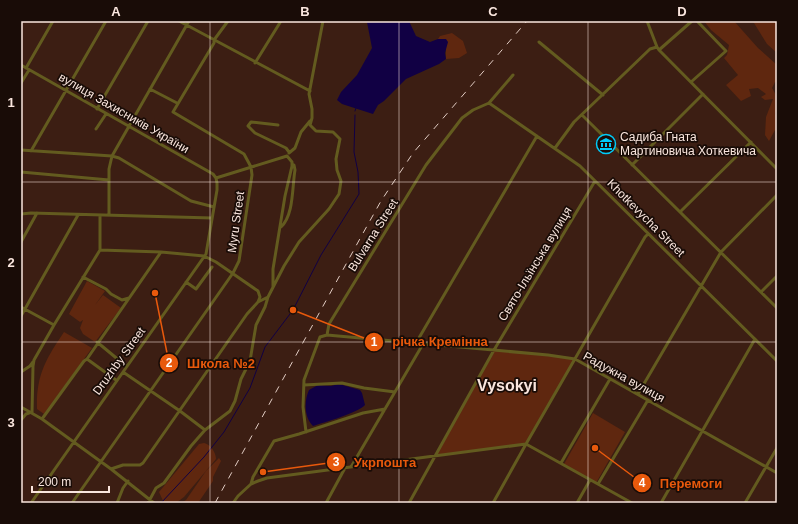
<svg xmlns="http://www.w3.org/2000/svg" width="798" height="524" font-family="Arial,sans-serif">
<rect width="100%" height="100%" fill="#3c1e13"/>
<path fill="#5f270f" d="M704,21H734L758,48L777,65V82H775L772,88C778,98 778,102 775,114L777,116V130H775L769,141L765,135L766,117L773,99L765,100L761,97L766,94L758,88L749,89L751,96L741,101L726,85L738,75L724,58L727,55L729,45L711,30Z
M752,21H777V53L767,44L754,23Z
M452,33L463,41L467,53L459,58L446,59V39H438L440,36Z
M87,281L105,291L95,305L103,295L121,308L95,342L83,334L80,328L83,320L80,322L69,314Z
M64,332L92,348L44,414L37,409C36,375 46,359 64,332Z
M494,350L575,359L526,444L436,456Z
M593,413L625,432L596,483L564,464Z
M204,443C210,444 216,452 216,459L184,497L176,503H164L159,492L199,444Z
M219,458L221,461L213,477V481L198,503H181L186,500L206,471Z"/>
<path fill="#104" d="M369,21H409L416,36L430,42L438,39H446L448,42L445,53L446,59L439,64L406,79L384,101L378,105L373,114L342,104L337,100L341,92L357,75L372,48L367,22Z
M339,384L360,390L362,393L365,405C358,413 325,422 313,426C304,417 304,401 309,390L318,385L331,386Z"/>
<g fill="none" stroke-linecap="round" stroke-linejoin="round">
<path stroke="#104" stroke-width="1" d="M355,111L356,108
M161,503L204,457L224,432L250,388L265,347L293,310L321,255L359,194L358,172L354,152L355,115"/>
<path stroke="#635b1f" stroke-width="3" d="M179,21L310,91
M647,21L657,47L659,50L777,169
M539,42L603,95
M659,50L692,21
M255,63L281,21
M21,65L213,174L216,178
M26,68L53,21
M691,82L726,51L697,21
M21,83L29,70
M150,89L177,103
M489,103L580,166L777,361
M97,109L148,21
M582,115L777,308
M278,125L251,122L248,126L255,133L286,148L289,152
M96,129L106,114
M555,148L574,122L650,49L657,47
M21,150L112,156L189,21
M31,151L106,21
M289,153L295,148L301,132L310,121
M632,165L703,94
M21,172L109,180
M216,178L287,156
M680,212L751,142
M21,214L31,213L212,218
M109,215V169L112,156L119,158L191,201L214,207
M281,227C294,215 292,187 295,170L294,165L292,164
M21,242L37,213
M100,250L161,252L204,256L216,262L258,291L260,297L258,302
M83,277L106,289L111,294L122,300L129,298
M186,282L196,289L212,267
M273,287V269L285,196L292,166V162L287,156
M761,292L777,276
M21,307L54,325
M21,316L78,215
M327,335L329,324L426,165L462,118L473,110L489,103L513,75
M97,342L126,366
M416,343L537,136
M87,359L116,380
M21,372L30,366L33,362
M123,372L180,411L205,430
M304,385L342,383L364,388L395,392
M638,394L721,252L777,195
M21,407L42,419L111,469L154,503
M32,413L33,366L34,360L54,325L100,250V215
M42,419L84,361L87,359L161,252
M21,420L26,414L29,413
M306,432L303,407L304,380L320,337L327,335L548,355L575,359L777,473
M561,463L610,379
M351,467L423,344
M111,469L123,465H140L143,463L247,314L258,302L268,297
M251,484L258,481L267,478L526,444L632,503
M598,484L648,400
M31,503L206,254L217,190V183L216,178
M72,503L233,273L239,261L252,175L251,167L244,154L173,112L214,43V40L228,21
M117,503L123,488L128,481
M148,503L156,488L164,483L191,446L205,430L230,411L235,401L241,379L250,361L256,325L265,307L268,297L284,266L299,242L329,209L339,194L341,181L337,170L336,159L340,139L333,132L316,131L310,125L312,118V109L309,94L323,21
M233,503L238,496L251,484L253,477L274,441L299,434L363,413L385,409
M326,503L345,468
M409,503L494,350L595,181
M493,503L526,444L645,237L648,234
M577,503L590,480
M661,503L755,339
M745,503L777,448"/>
<path stroke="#e1ccc3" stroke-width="1" stroke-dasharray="7 7" stroke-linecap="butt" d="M215,503L362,235L381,201L413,153L527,21"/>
</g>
<path fill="none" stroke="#fae6de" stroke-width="1" stroke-opacity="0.55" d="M210,21V503M399,21V503M588,21V503M21,182H777M21,342H777"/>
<defs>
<symbol id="museum-ring" viewBox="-11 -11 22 22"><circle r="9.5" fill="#190c07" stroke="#00cbf9" stroke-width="1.5"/><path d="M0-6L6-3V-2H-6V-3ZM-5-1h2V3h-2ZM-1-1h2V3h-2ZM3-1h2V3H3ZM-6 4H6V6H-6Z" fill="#00cbf9"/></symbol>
</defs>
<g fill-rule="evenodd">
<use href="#museum-ring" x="595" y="133" width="22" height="22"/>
</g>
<g text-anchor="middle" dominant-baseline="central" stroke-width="3.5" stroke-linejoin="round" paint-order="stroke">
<g font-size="12" fill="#fae6de" stroke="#190c07">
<text transform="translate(124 113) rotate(30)">вулиця Захисників України</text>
<text transform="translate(646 218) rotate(45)">Khotkevycha Street</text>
<text transform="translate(236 222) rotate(-82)">Myru Street</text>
<text transform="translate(373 235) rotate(-58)">Bulvarna Street</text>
<text transform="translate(535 264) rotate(-59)">Свято-Ільїнська вулиця</text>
<text transform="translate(119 361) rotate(-54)">Druzhby Street</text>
<text transform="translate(624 377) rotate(29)">Радужна вулиця</text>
</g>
<g font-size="12" fill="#fae6de" stroke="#190c07" text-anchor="start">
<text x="620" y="137">Садиба Гната<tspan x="620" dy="14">Мартиновича Хоткевича</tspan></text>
</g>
<g font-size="16" font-weight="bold" fill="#fae6de" stroke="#190c07">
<text x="507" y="385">Vysokyi</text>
</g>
</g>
<path fill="none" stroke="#e8590c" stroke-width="1.5" d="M293 310L374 342M155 293L169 363M263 472L336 462M595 448L642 483"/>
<g fill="#e8590c" stroke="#190c07" stroke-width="1.5">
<circle cx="293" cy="310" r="4"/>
<circle cx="155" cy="293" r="4"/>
<circle cx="263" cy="472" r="4"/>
<circle cx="595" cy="448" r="4"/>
<circle cx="374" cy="342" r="10"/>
<circle cx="169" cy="363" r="10"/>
<circle cx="336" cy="462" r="10"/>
<circle cx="642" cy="483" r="10"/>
</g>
<g font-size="12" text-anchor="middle" font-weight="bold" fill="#fff">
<text x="374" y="346">1</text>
<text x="169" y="367">2</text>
<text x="336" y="466">3</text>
<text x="642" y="487">4</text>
</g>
<g font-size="13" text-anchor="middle" font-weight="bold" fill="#e8590c" stroke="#190c07" stroke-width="3.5" stroke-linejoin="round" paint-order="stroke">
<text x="440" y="346">річка Кремінна</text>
<text x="221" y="368">Школа №2</text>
<text x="385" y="467">Укрпошта</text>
<text x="691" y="488">Перемоги</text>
</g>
<rect width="798" height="524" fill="none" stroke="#190c07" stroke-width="44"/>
<path d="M32 486v6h77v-6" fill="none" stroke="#fae6de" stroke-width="2"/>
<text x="38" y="486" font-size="12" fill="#fae6de" stroke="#190c07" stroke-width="3" paint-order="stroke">200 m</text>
<rect x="22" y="22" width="754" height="480" fill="none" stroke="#fae6de" stroke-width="1.5"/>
<g font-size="13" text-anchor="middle" font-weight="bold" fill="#fae6de">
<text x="116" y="16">A</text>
<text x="305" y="16">B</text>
<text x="493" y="16">C</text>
<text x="682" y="16">D</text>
<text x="11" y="107">1</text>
<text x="11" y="267">2</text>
<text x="11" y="427">3</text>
</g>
</svg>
